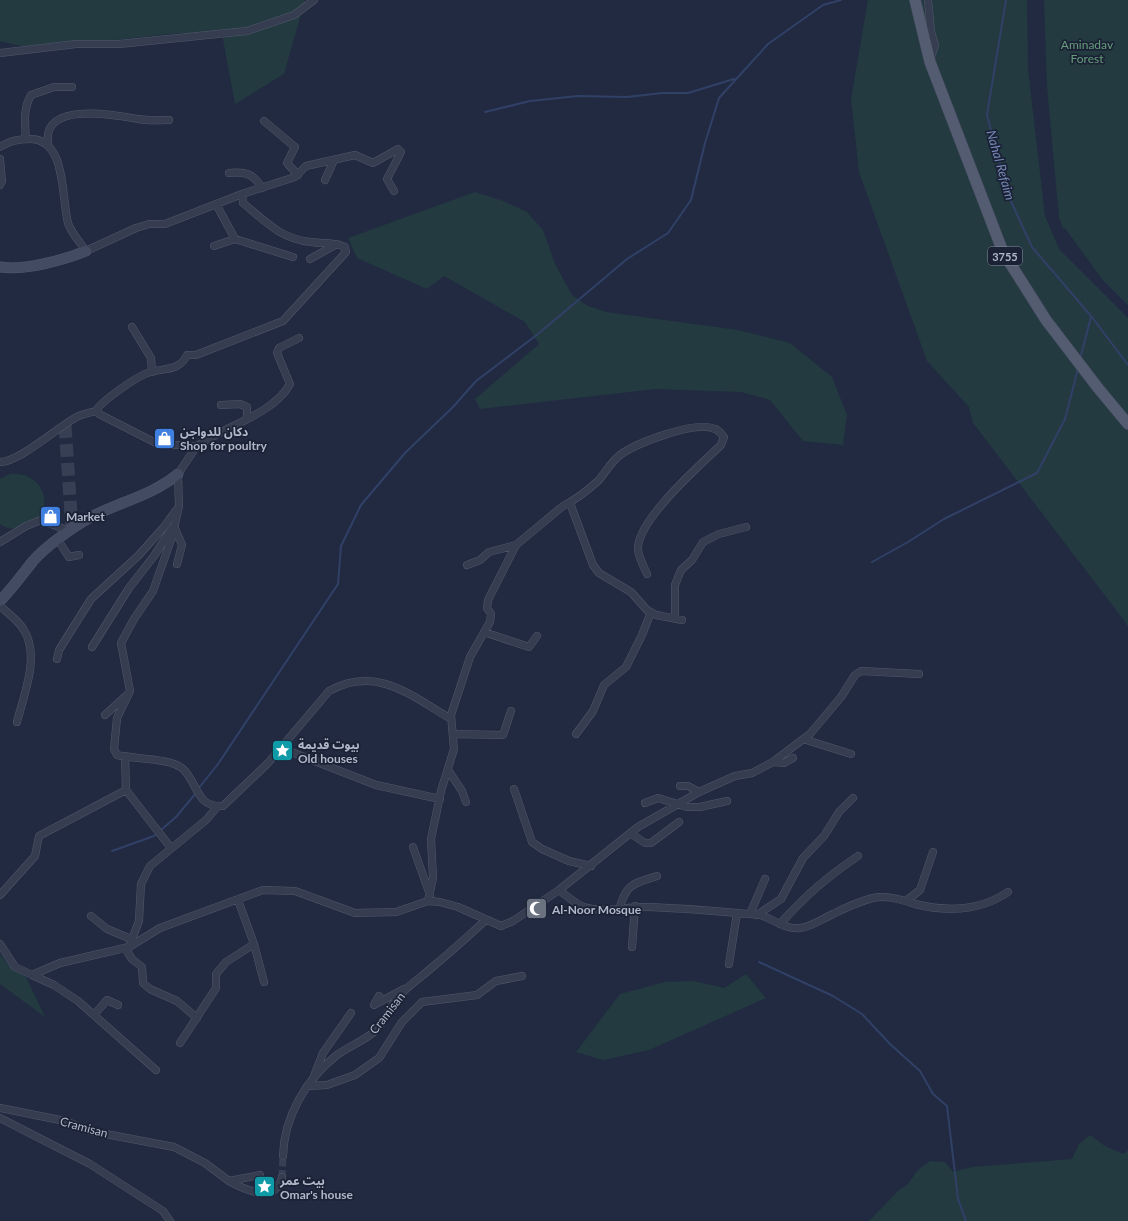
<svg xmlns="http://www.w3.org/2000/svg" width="1128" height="1221" font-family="Lato,'Noto Sans Arabic',sans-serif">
<rect width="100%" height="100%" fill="#212a40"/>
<path fill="#233a41" d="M0,0H305L284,74L235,104L222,34L179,33L33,49L0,41Z
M868,0H1027L1028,69L1045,216L1059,249L1128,318V627L1123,619L973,423L969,407L927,361L859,172L851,99Z
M1044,0H1128V305L1101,278L1065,228L1063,229L1059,217L1047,87Z
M475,192L503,201L527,212L543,230L555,264L572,295L588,306L606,312L738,330L790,343L832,377L847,415L843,445L803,441L770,400L741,392L656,389L480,409L475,399L539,344L525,322L444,276L427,289L357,258L348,238Z
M10,474C44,471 59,511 26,526C17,530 8,530 0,524V479Z
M0,954L11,968L26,977L45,1017L0,984Z
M746,974L766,998L649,1050L603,1060L576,1052L620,994L665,982L694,981L724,988Z
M1090,1135L1105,1146L1123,1154L1128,1150V1221H869L898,1191L908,1184L918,1170L930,1161L945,1162L953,1172L972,1167L1072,1159L1079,1144Z"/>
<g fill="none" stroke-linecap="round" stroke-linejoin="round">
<path stroke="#314067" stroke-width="2" d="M1006,0L987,115L1008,195L1032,247L1091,316L1128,365
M485,112L530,101L578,96L627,97L662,93H688L734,79
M1080,359L1091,317
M872,562L908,542L944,519L1037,473L1065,419L1078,369
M198,789L218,764L338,584L341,546L361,505L405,453L453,407L476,381L538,334L627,259L668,233L691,200L705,143L719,98L768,44L823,5L841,0
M112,851L154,836L176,817L196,793
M759,962L833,996L862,1014L890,1044L920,1071L933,1094L947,1106L958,1199L966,1221"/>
<path stroke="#373f55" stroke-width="7" stroke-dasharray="7 3.5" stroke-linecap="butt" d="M282,1177L283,1156"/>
<path stroke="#373f55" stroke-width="13" stroke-dasharray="13 6" stroke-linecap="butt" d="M65,425L72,529"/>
<defs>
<path id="street" d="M928,0L931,32L935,45L930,60
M0,53L76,44H119L247,31L294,15L314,0
M264,121L295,147L287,163L298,175
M26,139C25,123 23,109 31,95L54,87H72
M48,143C42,101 115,115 138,119C148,121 158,120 169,120
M0,147C9,141 18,139 29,139C67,138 61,197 68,223C71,233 80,242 86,251L136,228L149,224H165L242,194L295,177L306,166L355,155L373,163L398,149L401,152L387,179L394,191
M0,159L2,181L0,185
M229,173C245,171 254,174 262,188
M325,180L334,160
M242,194L243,203C266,222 281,239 311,242C323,244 334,242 345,247L346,252L283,321L196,355H187C179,373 160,367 145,374C134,379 101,401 96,411L99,414L156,443C169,447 183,443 196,447L178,474L179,506L172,537L153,591L134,619L121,643L130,691L117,718L114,749L117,755C133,759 172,758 183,769C198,783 196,808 223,806L268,763L329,691C377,665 410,695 451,719
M216,204L235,239L293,257
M214,246L235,239
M310,259L337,244
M132,327L151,358L152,372
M221,405L240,404L247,407V417
M196,447C224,426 273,415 290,384L277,353L279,348L299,338
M0,462C19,462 57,428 75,418C81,414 89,413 96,411
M570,503L593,565L599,573L631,592L647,610L656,615L682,620
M174,526L182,545L177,564
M58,540L69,557L79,555
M0,542L26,526L41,520L69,531
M467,565L480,560L489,552L516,545
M0,606C8,613 19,621 24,630C40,657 24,694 17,722
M675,619V585L681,570L692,560L703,542L719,534L746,527
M484,632L529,647L537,636
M92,647L129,588L154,556L172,528
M57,659L59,650L91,599L139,555L163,528L177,509
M105,715L127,695
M453,734L503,735L511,711
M576,734L593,711L604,685L626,667L642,635L651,612
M803,739L851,754
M281,748L376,785L440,799
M125,757L126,790L171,848
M773,762L784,763L793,758
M448,770L462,791L466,802
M680,786H688L699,792
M514,789L532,842L542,849L569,861L591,866
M645,803L658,798L687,807H700L727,801
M630,833L645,843H651L679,822
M413,847L430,895
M559,890L638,827L699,792L735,776L752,773L773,762L810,734L841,697L855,675L861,671L919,674
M0,895L35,856L39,836L126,790
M238,900L254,944L264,982
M428,901L433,878L431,839L441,791L454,749L451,715L470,657L490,622L491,614L487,608L488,600L516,545L563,506C575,500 588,490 598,481C605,473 611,462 620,455C636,443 696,420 715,429C719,430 722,435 724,437L721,445C700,465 636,521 638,550C639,558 644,567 647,574
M906,901L920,890L933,852
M619,910C626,884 632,884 657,876
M750,914L765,879
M757,915L781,899L803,858L824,836L839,812L853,798
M91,916L107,929L131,939
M780,924C806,895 827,877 858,856
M0,944L15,967L32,975L60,963L129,947L160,928L263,890L295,891L355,913L396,912L428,901L440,902L458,907L501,926L513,921L559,890C566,895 575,904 584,907C607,914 625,906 647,907C685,908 723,912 760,915C773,919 786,930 800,928C812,927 822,919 833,914C845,908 860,901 873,898C887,895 902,900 915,904C947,912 980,911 1008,892
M129,947L139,921L141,884L150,866L206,820L218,806
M632,947L635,906
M125,948L132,959L142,967L143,983L150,989L177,1001L197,1018
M729,964L737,913
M32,975L54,985L78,1001L156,1070
M379,996L374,1005L404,989
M94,1015L107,1000L118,1005
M180,1043L216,988V974L226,962L254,944
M314,1076L323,1053L351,1013
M308,1086L327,1085L355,1075L379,1058L402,1022L422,1002L477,995L496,981L522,976
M0,1108L65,1121L90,1131L174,1147L205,1163L229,1181L260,1175
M0,1118L90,1164L163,1211L170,1221
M283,1156C284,1117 306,1079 337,1055C349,1046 364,1041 375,1031C385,1021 390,1006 399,996C410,984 424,975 436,964C453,950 469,935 486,920
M229,1181C245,1190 276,1204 282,1177"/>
<path id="secondary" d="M0,267C24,271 64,260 86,251
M0,601C12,589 22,575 33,561C46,546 73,527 91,517C120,502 153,495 178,474"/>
<path id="primary" d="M915,0L930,62L1003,252L1046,320L1098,388L1128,424"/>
</defs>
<use href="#street" stroke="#51586b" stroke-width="8"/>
<use href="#secondary" stroke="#51586b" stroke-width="11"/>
<use href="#primary" stroke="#3f4659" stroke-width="12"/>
<use href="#street" stroke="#363d50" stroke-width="7"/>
<use href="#secondary" stroke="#434b63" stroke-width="10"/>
<use href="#primary" stroke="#535c70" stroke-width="11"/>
</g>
<defs>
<symbol id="shop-square" viewBox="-11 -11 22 22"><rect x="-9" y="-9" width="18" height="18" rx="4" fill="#3f7fe0" stroke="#1b2235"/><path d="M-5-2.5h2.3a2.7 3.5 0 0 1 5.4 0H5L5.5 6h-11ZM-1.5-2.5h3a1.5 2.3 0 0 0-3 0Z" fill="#fff"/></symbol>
<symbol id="sight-square" viewBox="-11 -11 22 22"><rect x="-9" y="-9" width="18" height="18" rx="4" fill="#0f9aa8" stroke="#1b2235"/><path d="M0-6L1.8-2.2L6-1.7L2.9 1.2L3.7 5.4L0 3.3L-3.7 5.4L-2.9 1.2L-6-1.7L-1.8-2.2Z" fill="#fff"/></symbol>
<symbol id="mosque-square" viewBox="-11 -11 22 22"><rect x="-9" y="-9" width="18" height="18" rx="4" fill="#6b7280" stroke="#1b2235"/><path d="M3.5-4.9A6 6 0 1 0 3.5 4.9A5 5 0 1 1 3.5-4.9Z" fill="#fff"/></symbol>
</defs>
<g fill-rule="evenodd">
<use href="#shop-square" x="152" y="426" width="25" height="25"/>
<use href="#shop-square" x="38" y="504" width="25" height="25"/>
<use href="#sight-square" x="270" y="738" width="25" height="25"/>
<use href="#mosque-square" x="524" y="896" width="25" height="25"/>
<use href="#sight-square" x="252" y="1174" width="25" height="25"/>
</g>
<g text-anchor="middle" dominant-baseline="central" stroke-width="3.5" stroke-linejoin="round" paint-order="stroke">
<rect fill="#1b2235" stroke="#858b9e" stroke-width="1" x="988" y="247" width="34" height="18" rx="3"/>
<g font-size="11" font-weight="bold" fill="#b2b8cb">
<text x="1005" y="256">3755</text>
</g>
<g font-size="12" fill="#669e7b" stroke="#1b2235">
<text x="1087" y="44">Aminadav<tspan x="1087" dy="14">Forest</tspan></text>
</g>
<g font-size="12" font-weight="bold" fill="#b2b8cb" stroke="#1b2235" text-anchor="start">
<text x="180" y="431">دكان للدواجن<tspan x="180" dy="14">Shop for poultry</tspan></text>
<text x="66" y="516">Market</text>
<text x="298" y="744">بيوت قديمة<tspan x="298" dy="14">Old houses</tspan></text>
<text x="552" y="909">Al-Noor Mosque</text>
<text x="280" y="1180">بيت عمر<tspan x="280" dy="14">Omar's house</tspan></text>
</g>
<g font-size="12" fill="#b2b8cb" stroke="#1b2235">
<text transform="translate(387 1013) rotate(-52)">Cramisan</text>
<text transform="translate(84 1127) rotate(15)">Cramisan</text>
</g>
<g font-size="13" font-style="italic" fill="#7689b6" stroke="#1b2235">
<text transform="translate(1001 165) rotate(74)">Nahal Refaim</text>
</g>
</g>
</svg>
